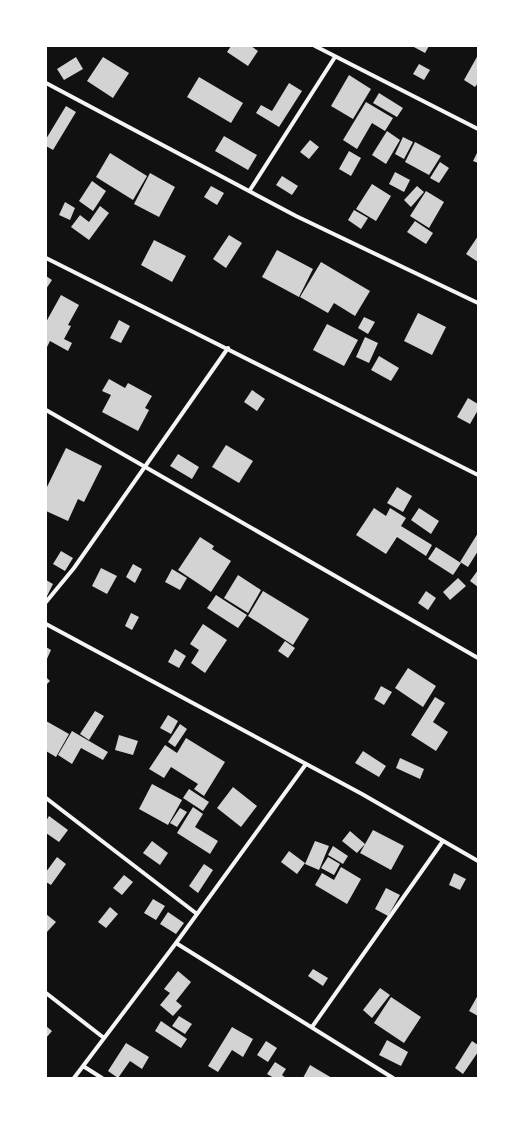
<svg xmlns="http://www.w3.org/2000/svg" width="524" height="1124" font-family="'DM Sans',sans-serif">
<rect width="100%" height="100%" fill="#111"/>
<path fill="#d3d3d3" d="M231,46H251L258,51L248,66L227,52Z
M412,46H429L425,53Z
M478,55V83L475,87L464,80Z
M76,57L83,69L64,80L57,69Z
M103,57L129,73L113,98L87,81Z
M419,64L430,70L424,80L413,74Z
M349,75L371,89L353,119L331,106Z
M199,77L243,103L231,123L187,97Z
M289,83L302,91L279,127L256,113L261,105L272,111Z
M379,93L403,108L397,117L373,103Z
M366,102L393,118L385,131L372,123L357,149L343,140Z
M66,106L76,112L53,150L46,146V139Z
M387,131L400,140L386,164L372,155Z
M224,136L257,155L248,170L215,151Z
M403,137L413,142L404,159L395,154Z
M310,140L319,147L309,159L300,152Z
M415,142L441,156L429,175L405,162Z
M349,151L361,158L351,176L339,169Z
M478,151V163L473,161Z
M110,153L147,176L133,200L96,177Z
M440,162L449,168L439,183L430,178Z
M395,172L410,180L404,192L389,184Z
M150,173L175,187L159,217L134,204Z
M282,176L298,186L292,195L276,185Z
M92,181L106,191L93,211L79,201Z
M372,184L391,196L376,221L356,209Z
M211,186L224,193L217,205L204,197Z
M417,186L424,192L411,207L404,200Z
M426,191L444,202L429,228L410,216Z
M65,202L75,208L70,220L59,215Z
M100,206L109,213L89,240L71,227L80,215L89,222Z
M354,210L368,218L361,229L348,220Z
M415,221L433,233L426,244L407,232Z
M229,235L242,243L226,268L213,259Z
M478,236V262L466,254Z
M154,240L186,256L172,282L141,265Z
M277,250L313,269L299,297L262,277Z
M321,262L370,291L355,316L334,303L328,313L300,297Z
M46,276L52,280L46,289Z
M61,295L79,305L68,325L71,326L64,339L72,343L68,351L50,341L46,349V322Z
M418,313L446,327L432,355L404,341Z
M364,317L375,322L368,334L358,328Z
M119,320L130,326L121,343L110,338Z
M327,324L358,340L344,366L313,350Z
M365,337L378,343L369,363L356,357Z
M379,356L399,368L391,381L371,370Z
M109,379L125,388L128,383L152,396L145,408L149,410L138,431L102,412L111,395L102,391Z
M252,390L265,399L257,411L244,402Z
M468,398L478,404V410L470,424L457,417Z
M226,445L253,461L239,483L212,467Z
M66,448L102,466L84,502L78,499L68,521L46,511V489Z
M178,454L199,467L192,479L170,466Z
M397,487L412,496L403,512L387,503Z
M374,508L386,516L390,508L406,518L401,526L432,545L426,556L397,537L386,554L356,535Z
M419,508L439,521L431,534L411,520Z
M478,533V551L468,567L460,562Z
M200,537L214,546L212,549L231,561L211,592L178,570Z
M436,547L461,563L453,575L428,559Z
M61,551L73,558L65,571L53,564Z
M133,564L142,569L135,583L126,577Z
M101,568L117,576L107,594L92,586Z
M172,569L187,578L180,590L165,582Z
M478,570V587L470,581Z
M238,575L261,590L248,613L224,598Z
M458,578L466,586L450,600L443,592Z
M46,580L53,584L46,598Z
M263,591L309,619L293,645L248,616Z
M426,591L436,598L428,610L418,603Z
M216,595L247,615L238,628L207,608Z
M131,613L139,617L132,630L125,626Z
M203,624L227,640L205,673L191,663L199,650L190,644Z
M285,641L295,648L288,658L278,651Z
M46,647L51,650L46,661Z
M175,649L186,656L179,668L168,662Z
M408,668L436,686L423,707L395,688Z
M46,677L50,681L46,685Z
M381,686L392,692L384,705L374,699Z
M435,697L445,703L433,722L448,732L436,751L411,735Z
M95,711L104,716L89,740L80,734Z
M168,715L178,721L171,734L160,728Z
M46,721L69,734L56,757L46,751Z
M180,724L187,729L175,747L168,742Z
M72,731L108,752L103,760L81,748L72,764L58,755Z
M119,735L138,741L133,755L115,750Z
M186,738L225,762L204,796L194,789L198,784L171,767L164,778L149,769L165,745L177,753Z
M363,751L386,766L379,777L355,763Z
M400,758L424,769L420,779L396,768Z
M152,784L182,800L168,825L139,809Z
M233,787L257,806L241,827L217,808Z
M189,789L209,802L203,811L183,798Z
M193,807L203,814L195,827L218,841L210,854L177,833Z
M180,808L187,812L177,827L170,823Z
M49,816L68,830L59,842L46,833V821Z
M373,830L404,846L391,870L360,853Z
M350,831L365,844L357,853L342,841Z
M152,841L168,853L160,865L143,853Z
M315,841L329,846L319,870L305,864Z
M333,846L348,856L343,864L328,855Z
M289,851L305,863L297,874L281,862Z
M57,857L66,864L51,885L46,882V872Z
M328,857L340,864L334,875L321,868Z
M204,864L213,870L198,893L189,886Z
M341,867L361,879L347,904L315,885L322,873L334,880Z
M454,873L466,879L460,890L449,885Z
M124,875L133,882L122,895L113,888Z
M386,888L400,895L388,916L375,909Z
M153,899L165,906L156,920L144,913Z
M110,907L118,914L106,928L98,922Z
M168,912L184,923L176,934L160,924Z
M46,914L56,922L46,933Z
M313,969L328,978L323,986L308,976Z
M178,971L191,982L176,1001L182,1006L173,1016L160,1005L170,993L164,989Z
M380,988L390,995L372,1018L363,1010Z
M478,995V1016L469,1011Z
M391,997L421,1017L404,1043L374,1023Z
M179,1016L192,1024L185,1034L172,1026Z
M161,1021L187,1039L181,1048L155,1031Z
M46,1026L52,1031L46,1038Z
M232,1027L253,1039L243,1057L232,1050L218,1072L208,1066Z
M387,1040L408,1052L401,1066L379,1055Z
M266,1041L277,1048L268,1062L257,1055Z
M472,1041L478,1045V1052L463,1074L455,1068Z
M126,1043L149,1057L142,1069L130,1061L118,1078L108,1071Z
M275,1062L286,1069L282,1075L286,1078H274L267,1074Z
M310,1065L332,1078H303Z"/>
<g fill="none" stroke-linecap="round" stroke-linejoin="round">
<path stroke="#f5f5f5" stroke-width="4" d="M315,46L478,129
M46,83L296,216L478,303
M250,190L335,57
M46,258L478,475
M46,410L478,658
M46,602L74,568L228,348
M46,624L362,794L478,861
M46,798L197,914
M176,943L393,1078
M46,993L104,1038
M312,1027L443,841
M83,1066L102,1078
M74,1078L176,943L306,764"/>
</g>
<rect width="524" height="1124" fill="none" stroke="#ffffff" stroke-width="94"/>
</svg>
